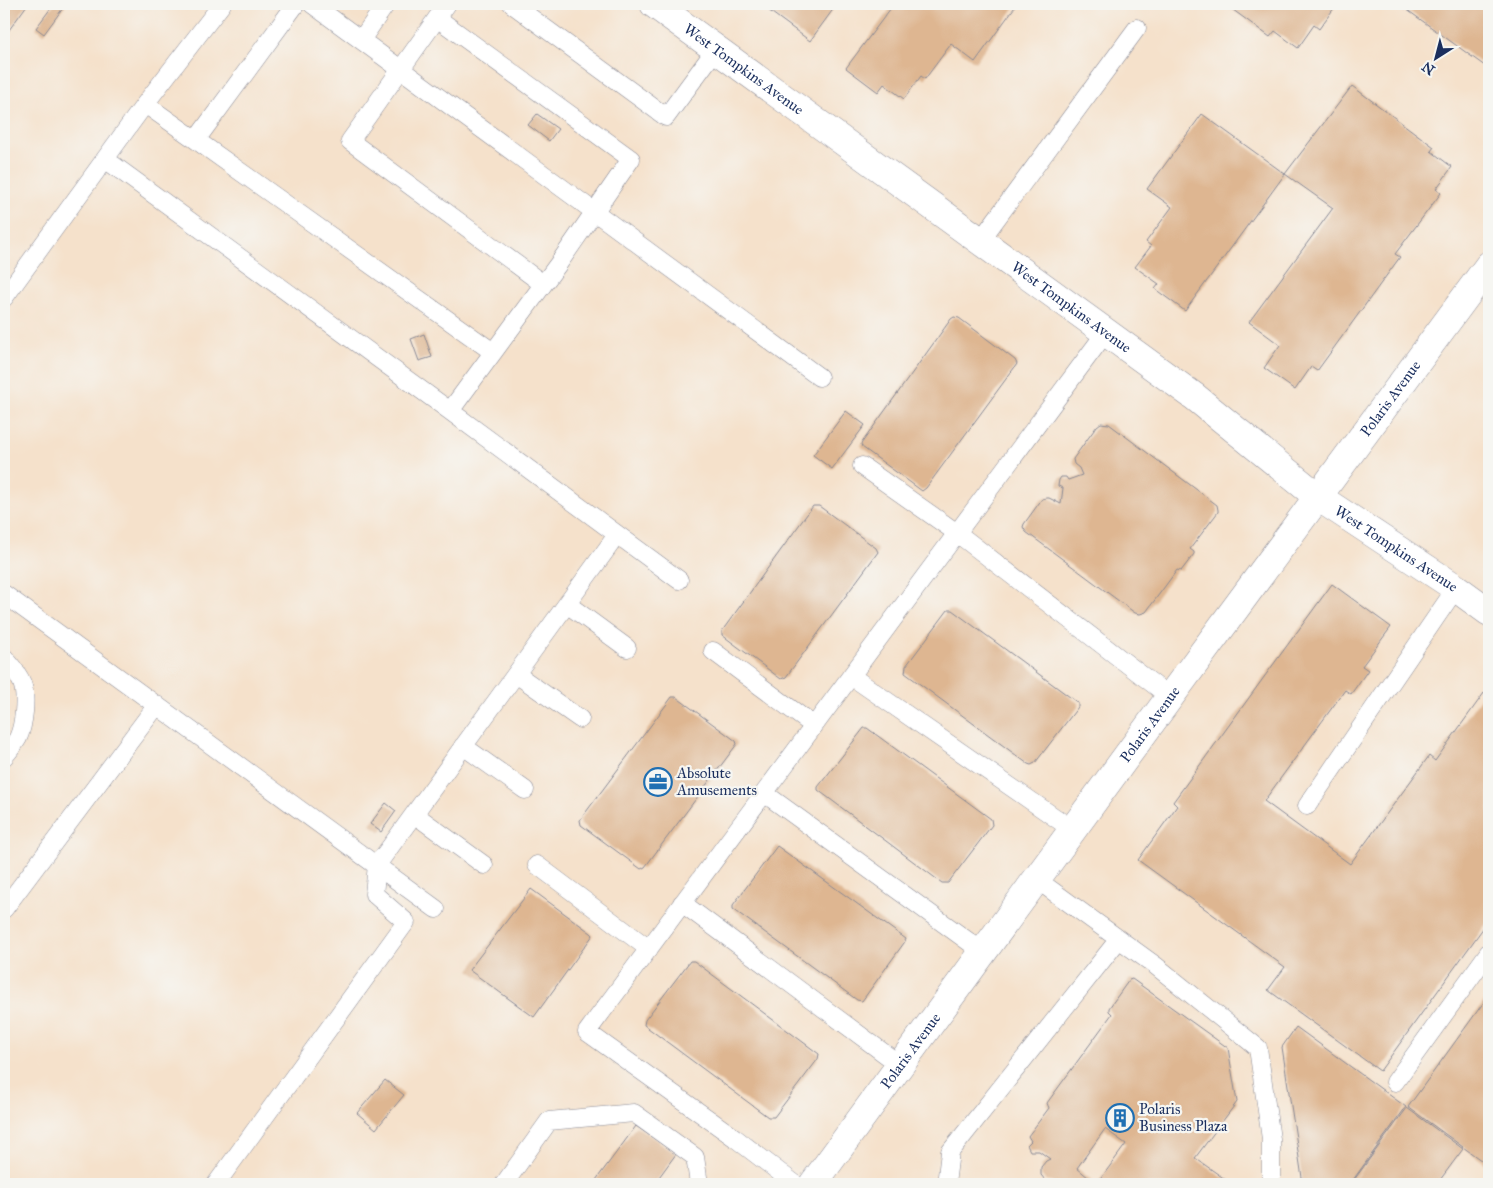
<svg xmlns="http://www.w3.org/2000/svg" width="1493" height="1188" font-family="'IM FELL Great Primer',serif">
<rect width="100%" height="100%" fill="#f6f6f2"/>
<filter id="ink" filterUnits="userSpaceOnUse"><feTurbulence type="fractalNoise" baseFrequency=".02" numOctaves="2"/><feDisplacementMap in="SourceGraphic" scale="10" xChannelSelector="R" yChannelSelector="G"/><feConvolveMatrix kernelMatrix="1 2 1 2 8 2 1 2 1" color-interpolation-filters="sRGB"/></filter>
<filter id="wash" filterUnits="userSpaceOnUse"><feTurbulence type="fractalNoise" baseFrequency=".0096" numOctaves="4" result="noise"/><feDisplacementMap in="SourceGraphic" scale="20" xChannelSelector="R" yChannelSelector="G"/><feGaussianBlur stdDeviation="1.12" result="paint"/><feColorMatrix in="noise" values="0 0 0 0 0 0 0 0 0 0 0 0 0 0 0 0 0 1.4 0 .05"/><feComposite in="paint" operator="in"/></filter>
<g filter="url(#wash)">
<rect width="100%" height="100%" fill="#f5e1cb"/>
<g id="blocks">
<path fill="#deb691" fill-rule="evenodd" d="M4,4L27,5L4,37Z
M54,4H66L44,34L36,28Z
M766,4H837L810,41L764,7Z
M894,4H1017L975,62L951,44L925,79L921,76L904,99L884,84L878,92L846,68Z
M1225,4H1337L1319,29L1314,25L1298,48L1275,31L1270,37Z
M1399,4H1489V69Z
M1352,86L1434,147L1431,151L1452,167L1436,189L1441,193L1395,254L1400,257L1317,371L1311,367L1295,390L1264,368L1280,345L1249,322L1333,208L1285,174Z
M537,114L558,129L549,141L528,125Z
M1202,114L1285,174L1185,311L1155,289L1159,284L1135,267L1151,246L1146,242L1172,207L1147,189Z
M954,317L959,318L1015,360L1017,364L926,488L922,491L862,447L861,444L951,319Z
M424,334L432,357L419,361L411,339Z
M846,411L865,425L832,469L813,455Z
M1101,423L1109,424L1217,505L1218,510V512L1190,549L1194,552V554L1181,571L1177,570L1146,612L1140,614L1135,613L1026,532L1023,527L1024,524L1042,499L1046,498H1049L1061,504L1063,488L1058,486L1059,480L1061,477H1066L1068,480L1082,475L1079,468L1074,464L1073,459L1097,426Z
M813,506H819L876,548L878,552L786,677L781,679L722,635V631Z
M1332,584L1391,627L1362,666L1368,670L1351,694L1345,690L1264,801L1350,864L1429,756L1435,761L1484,693L1489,698V920L1380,1071L1268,990L1285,967L1138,860L1177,806L1173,802Z
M948,610H952L1078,703V707L1035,763L1031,765L1028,764L905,673L906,666Z
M672,697H676L736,741L737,744L645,867L641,869L581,825L580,820Z
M864,728H867L991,819L992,825L948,883H942L818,790V787Z
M386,803L396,811L381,832L370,824Z
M777,846L906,939L904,943L862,1001L857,1000L733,909V905Z
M531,889L591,933L593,935L534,1017L469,970Z
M690,961H694L819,1054L818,1059L774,1117H768L644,1025L645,1020Z
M1132,979L1228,1048L1237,1102L1195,1158L1232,1184H1054L1055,1183L1046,1181L1041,1175V1167L1046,1161L1050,1159L1039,1151H1030L1027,1145L1031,1141L1028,1136L1049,1108L1047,1103L1112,1014L1109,1011V1008L1129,980ZM1105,1129L1126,1144L1099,1181L1095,1183L1077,1168Z
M1489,995V1166L1408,1107Z
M1296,1027L1406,1107L1350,1184H1303L1282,1047Z
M385,1080L404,1095L376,1129L357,1113Z
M1407,1108L1463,1149L1437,1184H1351Z
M636,1126L676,1154L654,1184H593Z"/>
</g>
</g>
<g filter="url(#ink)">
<use href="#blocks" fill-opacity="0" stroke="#888894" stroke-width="1"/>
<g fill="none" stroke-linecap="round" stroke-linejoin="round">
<defs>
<path id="service" d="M296,4L196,140L493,352
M312,4L819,377
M447,4L350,141L543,284
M512,4L666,117L716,49
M437,18L631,159L559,263L450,411L679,580
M361,40L386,4
M145,104L222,4
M105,159L145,104L196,140
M980,241L1137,28
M4,298L105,159L450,411
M862,466L957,533L1170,697
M4,594L436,909
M567,604L627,648
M713,651L814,726
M4,657C11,665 18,673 22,683C27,696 24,725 18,738C14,745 9,751 4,757
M516,674L580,719
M851,676L1073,830
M463,746L525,790
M764,793L983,952
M1307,806L1456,588
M414,814L484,865
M537,865L649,949
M1036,879L1156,966L1258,1048L1271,1139V1184
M682,903L900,1065
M4,909L157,705
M1395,1082L1489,952
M216,1184L406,922L374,894L377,865L617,535
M504,1184L549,1121L634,1113L695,1157L699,1184
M795,1184L735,1138L587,1032L1106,332
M946,1184L950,1152L1119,939"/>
<g id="tertiary">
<path id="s1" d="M654,4L1195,397L1318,497L1456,588L1489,612"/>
<path id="s2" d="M813,1184L1170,697L1489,265"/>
</g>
</defs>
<use href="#service" stroke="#888894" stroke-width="19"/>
<use href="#tertiary" stroke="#888894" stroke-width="29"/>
<use href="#service" stroke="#fff" stroke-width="18"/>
<use href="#tertiary" stroke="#fff" stroke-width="28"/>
</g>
</g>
<defs>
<symbol id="office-ring" viewBox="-11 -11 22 22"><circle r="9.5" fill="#f6f6f2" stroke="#1f6fb2" stroke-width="1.5"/><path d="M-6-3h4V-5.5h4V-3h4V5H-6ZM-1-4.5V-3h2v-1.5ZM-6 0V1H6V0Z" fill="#1f6fb2"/></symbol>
<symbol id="building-ring" viewBox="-11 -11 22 22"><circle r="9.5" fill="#f6f6f2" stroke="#1f6fb2" stroke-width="1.5"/><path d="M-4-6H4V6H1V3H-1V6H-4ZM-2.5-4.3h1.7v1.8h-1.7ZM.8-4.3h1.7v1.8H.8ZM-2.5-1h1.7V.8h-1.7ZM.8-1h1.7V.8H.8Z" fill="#1f6fb2"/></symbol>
</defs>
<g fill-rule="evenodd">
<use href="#office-ring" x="642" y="766" width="32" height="32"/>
<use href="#building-ring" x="1104" y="1102" width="32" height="32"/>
</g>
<g text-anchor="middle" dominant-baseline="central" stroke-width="4.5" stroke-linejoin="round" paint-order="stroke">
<g font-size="15" fill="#1b2f5e" stroke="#f6f6f2">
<text stroke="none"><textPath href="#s1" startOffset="111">West Tompkins Avenue</textPath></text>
<text stroke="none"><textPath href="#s1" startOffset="516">West Tompkins Avenue</textPath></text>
<text stroke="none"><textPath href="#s2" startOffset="975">Polaris Avenue</textPath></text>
<text stroke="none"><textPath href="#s1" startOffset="921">West Tompkins Avenue</textPath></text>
<text stroke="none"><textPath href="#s2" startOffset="570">Polaris Avenue</textPath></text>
<text stroke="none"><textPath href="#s2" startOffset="165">Polaris Avenue</textPath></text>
</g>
<g font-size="15" fill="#1b2f5e" stroke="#f6f6f2" text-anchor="start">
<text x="677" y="773">Absolute<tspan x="677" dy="17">Amusements</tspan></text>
<text x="1139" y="1109">Polaris<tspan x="1139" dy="17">Business Plaza</tspan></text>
</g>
</g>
<rect width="1493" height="1188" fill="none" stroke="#f6f6f2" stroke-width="20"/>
<g transform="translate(1436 58) rotate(216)" stroke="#f6f6f2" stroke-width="4" paint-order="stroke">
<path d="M0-4L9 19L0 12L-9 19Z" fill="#1b2f5e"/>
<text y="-8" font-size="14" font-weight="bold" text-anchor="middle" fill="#1b2f5e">N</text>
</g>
</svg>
